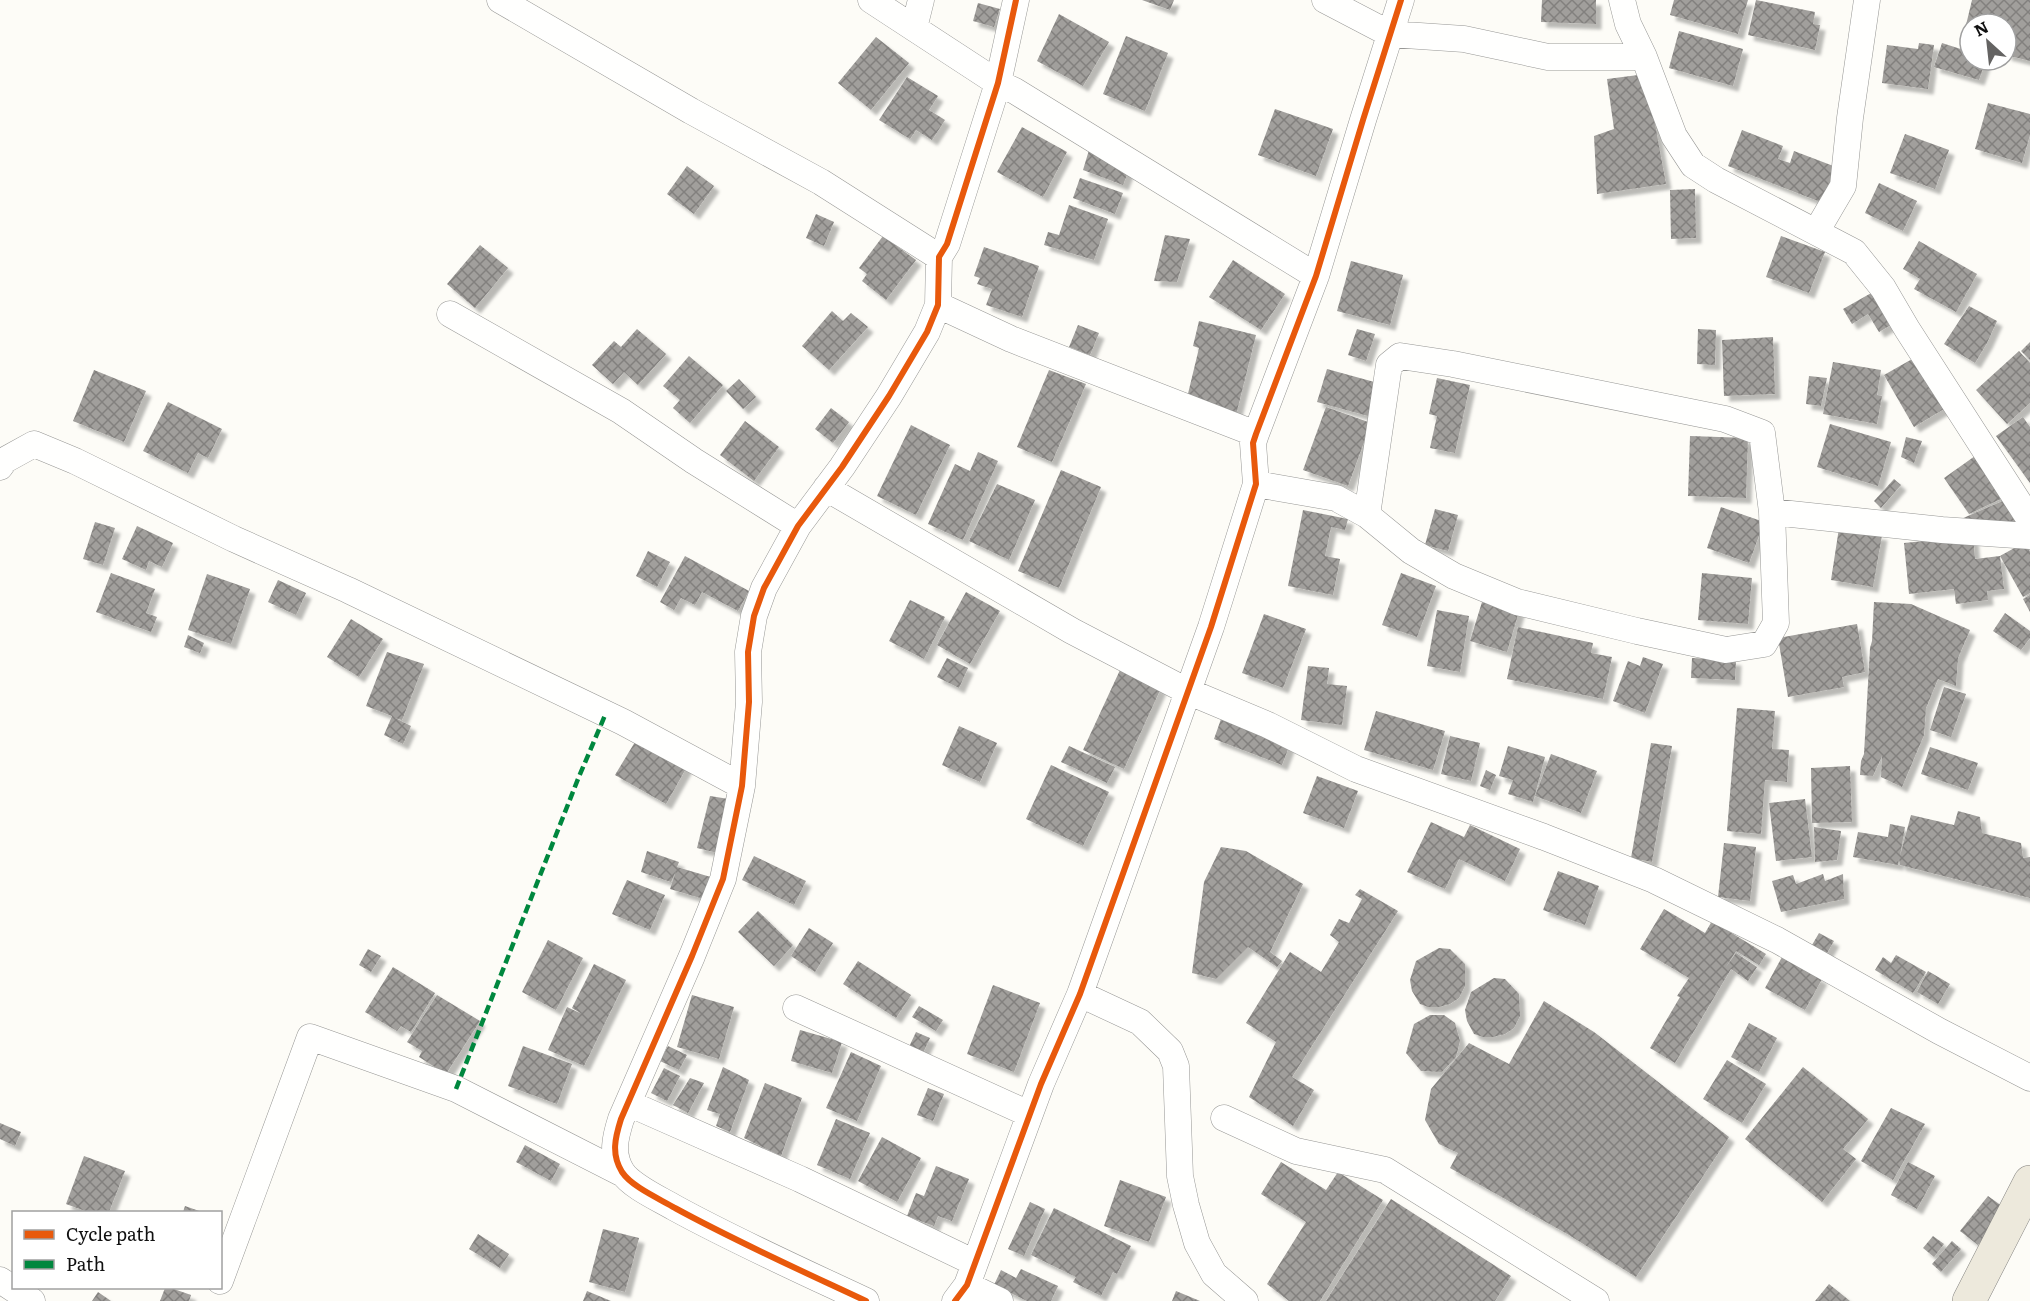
<svg xmlns="http://www.w3.org/2000/svg" width="2030" height="1301" font-family="Literata,serif">
<defs>
<pattern id="building-cross-hatch" width="8" height="8" patternUnits="userSpaceOnUse" patternTransform="scale(1.5)"><rect width="8" height="8" fill="#a19f9c"/><path d="M0 0l8 8M0 8l8-8" fill="none" stroke="#82807e"/></pattern>
<filter id="shadow"><feDropShadow dx="5.5" dy="5.5" stdDeviation="1.5" flood-color="#0004"/></filter>
</defs>
<rect width="100%" height="100%" fill="#fdfcf7"/>
<path fill="url(#building-cross-hatch)" filter="url(#shadow)" d="M1142,0H1174L1170,10Z
M1542,0H1596V24L1541,22Z
M1674,0H1748L1738,34L1670,15Z
M1756,0L1815,12L1813,24L1820,25L1815,50L1748,35Z
M1972,0H2030V61L2006,55V24H1970V48L1961,46Z
M978,3L1000,9L994,27L973,21Z
M1059,14L1109,42L1083,86L1037,61Z
M1679,31L1743,49L1733,86L1669,68Z
M1126,36L1168,53L1145,111L1103,94Z
M876,37L909,63L871,110L838,83Z
M1919,43L1934,45L1928,89L1882,83L1887,45L1918,49Z
M1942,43L1970,52V60H1986L1979,80L1934,67Z
M1646,74L1666,184L1597,194L1594,136L1614,129L1607,79Z
M907,77L938,96L929,110L945,120L932,140L916,130L910,139L879,120Z
M1988,103L2030,114V135L2022,163L1975,149Z
M1275,109L1333,129L1316,176L1258,155Z
M1022,127L1067,152L1043,197L997,172Z
M1742,130L1783,146L1778,159L1790,163L1794,151L1836,167L1823,203L1728,166Z
M1905,134L1949,150L1935,189L1890,173Z
M1089,150L1130,167L1123,185L1083,170Z
M687,166L714,186L694,214L667,194Z
M1080,178L1123,193L1115,214L1073,198Z
M1879,183L1917,201L1903,231L1865,213Z
M1695,189L1696,238L1671,239L1670,190Z
M1069,205L1108,219L1094,260L1044,245L1048,232L1059,235Z
M816,214L834,222L824,246L806,238Z
M1165,235L1190,239L1177,282L1154,281Z
M883,236L916,260L886,300L862,281L867,274L859,268Z
M1781,236L1825,252L1809,293L1766,277Z
M1919,241L1977,274L1956,312L1914,289L1920,279L1903,269Z
M480,245L508,268L475,308L447,284Z
M984,247L1039,266L1022,317L986,305L992,289L977,284L980,278L974,276Z
M1233,260L1285,294L1261,330L1209,297Z
M1351,261L1403,275L1390,325L1337,311Z
M1873,292L1891,325L1879,332L1868,314L1852,324L1843,309Z
M1969,306L1997,321L1987,343L1975,363L1944,344Z
M832,311L843,321L851,313L868,327L829,370L802,346Z
M1199,321L1256,335L1236,415L1186,402L1199,348L1193,346Z
M1078,325L1099,333L1090,355L1069,347Z
M637,329L666,354L638,385L624,372L613,384L592,365L614,341L621,347Z
M1357,329L1375,334L1366,361L1348,355Z
M1698,329L1716,330L1715,365L1697,364Z
M1773,337L1775,394L1724,396L1722,340Z
M2030,342V360L2021,351Z
M2019,351L2030,363V403L2007,424L1976,390Z
M689,356L723,385L690,423L673,408L680,400L663,386Z
M1914,358L1944,409L1914,427L1884,375Z
M1833,362L1881,370L1877,395L1882,396L1877,424L1823,414Z
M1327,369L1378,383L1368,416L1317,402Z
M94,370L146,391L124,442L73,421Z
M1049,370L1086,384L1052,462L1017,447Z
M1809,376L1827,378L1821,406L1806,404Z
M1437,378L1470,385L1455,453L1430,448L1437,416L1429,414Z
M739,379L756,397L743,409L726,391Z
M168,402L222,429L208,458L198,453L188,473L143,451Z
M1326,407L1371,423L1348,486L1303,470Z
M831,408L849,422L833,443L815,429Z
M2023,417L2030,427V483L1996,436Z
M745,421L779,447L754,481L720,455Z
M1830,424L1891,442L1878,486L1817,467Z
M911,425L950,445L916,515L877,496Z
M1690,436L1748,438L1746,498L1688,496Z
M1906,437L1922,441L1914,463L1901,457Z
M978,452L998,461L963,540L928,524L955,464L970,471Z
M1975,456L2005,497L1969,514L1944,478Z
M1061,470L1101,487L1059,588L1018,571Z
M1894,479L1901,485L1881,508L1874,501Z
M997,484L1035,500L1009,560L969,541Z
M2005,500L2025,529L1961,519Z
M1721,507L1764,522L1749,563L1707,548Z
M1435,509L1458,515L1448,551L1425,545Z
M1303,510L1348,519L1345,530L1331,527L1325,556L1340,559L1333,595L1288,586Z
M95,522L115,528L103,565L83,559Z
M137,526L173,543L162,567L149,561L146,570L122,559Z
M1839,528L1882,535L1873,587L1831,580Z
M1973,536L1975,559L2000,556L2004,589L1987,591L1988,600L1956,604L1954,589L1909,594L1904,543Z
M2025,542L2030,552V593L2023,597L2000,556Z
M648,551L670,562L657,587L636,576Z
M685,556L749,591L738,611L702,592L695,605L681,598L674,610L660,602Z
M111,573L155,589L146,613L157,617L151,632L96,612Z
M1401,573L1436,586L1417,637L1382,625Z
M1702,573L1752,578L1748,624L1698,620Z
M207,574L250,589L231,644L188,630Z
M278,580L306,593L296,615L268,602Z
M966,592L1000,611L970,664L937,645Z
M2030,595V612L2023,599Z
M910,600L945,617L924,659L889,641Z
M1482,602L1495,606L1520,608L1507,652L1470,641Z
M1874,602L1911,604L1970,630L1958,658L1956,686L1938,679L1926,708L1924,735L1902,787L1881,777L1882,756L1873,776L1860,775L1861,761L1864,754L1870,648L1872,641Z
M1437,610L1469,616L1460,672L1427,666Z
M2005,613L2030,631V638L2021,650L1993,631Z
M1264,614L1306,629L1283,688L1242,673Z
M351,619L383,639L359,677L327,657Z
M1857,624L1865,672L1842,677L1844,687L1788,697L1778,638Z
M1518,627L1593,643L1591,653L1612,657L1603,699L1507,679Z
M188,635L204,643L200,653L184,647Z
M387,652L424,664L402,720L395,718L411,726L403,744L384,735L392,716L366,706Z
M1643,657L1663,664L1645,713L1613,701L1628,661L1640,666Z
M947,658L968,668L959,688L937,677Z
M1692,658L1736,660L1735,680L1691,678Z
M1308,666L1329,668L1327,684L1347,686L1342,725L1301,720Z
M1120,670L1161,688L1124,769L1083,750Z
M1944,687L1966,694L1951,737L1930,730Z
M1737,708L1775,711L1772,749L1789,750L1787,782L1765,780L1761,834L1727,831Z
M1376,711L1445,731L1433,770L1364,750Z
M1221,719L1290,744L1282,765L1214,739Z
M959,726L997,743L980,782L942,765Z
M1450,736L1480,743L1471,781L1441,774Z
M638,737L688,765L666,804L615,775Z
M1651,743L1672,746L1652,862L1631,858Z
M1069,746L1115,767L1107,783L1061,762Z
M1508,746L1545,757L1533,802L1508,794L1513,780L1499,776Z
M1930,747L1978,763L1968,790L1921,774Z
M1551,754L1597,771L1581,813L1535,796Z
M1051,765L1109,792L1083,846L1026,819Z
M1850,766L1852,822L1812,823L1811,768Z
M1486,770L1496,775L1490,790L1480,786Z
M1317,776L1358,791L1344,828L1303,813Z
M710,796L735,800L722,854L697,848Z
M1805,799L1812,857L1776,861L1769,803Z
M1958,811L1980,817L1982,833L2021,843L2023,858L2030,857V898L1900,865L1899,859L1898,865L1853,857L1858,832L1888,837L1890,824L1905,827L1900,856L1911,815L1954,825Z
M1431,822L1464,837L1470,825L1520,849L1505,881L1459,859L1445,889L1407,872Z
M1814,827L1841,831L1837,860L1815,862Z
M1724,843L1756,847L1750,901L1718,897Z
M1221,847L1246,851L1303,884L1270,952L1282,961L1277,967L1248,947L1216,979L1192,973L1204,882Z
M647,851L679,862L677,867L714,878L707,900L670,889L676,871L671,882L641,872Z
M754,856L806,881L794,905L742,880Z
M1558,871L1599,886L1585,925L1543,910Z
M1823,874L1825,881L1843,874L1844,899L1781,912L1772,881L1793,875L1796,884Z
M627,880L665,895L650,930L612,914Z
M1360,889L1398,911L1292,1077L1314,1090L1293,1126L1249,1097L1276,1042L1246,1023L1290,952L1321,972L1339,942L1330,935L1339,919L1349,923L1362,899L1355,895Z
M1664,909L1705,933L1712,921L1766,954L1759,965L1736,951L1726,967L1736,953L1757,967L1748,981L1731,969L1675,1063L1650,1048L1680,997L1677,996L1689,978L1640,949Z
M758,911L793,945L774,966L738,932Z
M809,928L833,943L815,972L791,956Z
M1819,933L1834,941L1827,953L1812,945Z
M548,940L583,958L556,1010L522,992Z
M1439,948L1450,949L1465,964V986L1459,998L1450,1004L1439,1007H1428L1420,1004L1412,991L1410,980L1416,961Z
M368,949L381,956L371,972L359,965Z
M1896,955L1926,972L1913,993L1875,970L1883,957L1891,963Z
M1782,957L1822,979L1805,1010L1765,988Z
M858,961L911,995L896,1018L843,984Z
M594,964L626,980L584,1066L548,1050L567,1007L582,1014L572,1008Z
M393,967L435,993L411,1032L401,1026L397,1031L365,1012Z
M1928,971L1950,984L1938,1004L1917,992Z
M1494,978L1505,979L1519,994L1520,1016L1514,1028L1505,1034L1493,1037H1483L1474,1034L1467,1021L1465,1010L1471,992Z
M993,985L1040,1003L1014,1072L967,1054Z
M437,995L480,1021L446,1074L419,1057L422,1051L407,1042Z
M692,995L734,1007L719,1059L677,1047Z
M1544,1001L1594,1032L1729,1137L1636,1277L1569,1235L1450,1168L1458,1153L1439,1144L1425,1120L1431,1089L1469,1043L1509,1064Z
M919,1006L943,1020L936,1031L912,1017Z
M1430,1015H1444L1455,1023L1460,1041L1456,1057L1442,1072L1421,1071L1406,1053L1414,1024Z
M1749,1023L1777,1038L1759,1072L1731,1057Z
M800,1030L842,1042L832,1073L791,1061Z
M916,1032L930,1038L922,1055L908,1049Z
M523,1046L572,1064L557,1104L508,1086Z
M668,1046L687,1055L679,1070L660,1061Z
M851,1052L881,1066L857,1121L826,1108Z
M1727,1060L1766,1084L1742,1123L1703,1099Z
M723,1067L749,1080L730,1132L716,1126L720,1114L707,1110Z
M1803,1067L1868,1119L1843,1149L1856,1159L1822,1202L1745,1139Z
M664,1068L680,1076L667,1101L651,1093Z
M690,1078L704,1083L688,1113L673,1105Z
M765,1083L802,1098L781,1156L744,1138Z
M928,1088L944,1094L933,1121L917,1115Z
M1891,1108L1925,1124L1893,1180L1861,1161Z
M836,1119L870,1133L850,1179L817,1165Z
M0,1123L21,1132L15,1146L0,1139Z
M882,1137L921,1158L897,1202L858,1181Z
M525,1145L560,1164L551,1181L516,1162Z
M84,1156L125,1171L109,1212H88L66,1204Z
M1281,1162L1326,1190L1338,1172L1383,1200L1320,1301H1289L1267,1284L1306,1222L1261,1194Z
M1908,1162L1935,1176L1917,1209L1891,1195Z
M936,1166L969,1179L952,1221L938,1216L934,1226L907,1216L916,1193L924,1196Z
M1120,1180L1166,1197L1149,1242L1104,1226Z
M1988,1196L2006,1209L1978,1245L1960,1231Z
M1391,1199L1511,1276L1495,1301H1326Z
M1030,1202L1045,1209L1024,1256L1008,1249Z
M185,1206L202,1212H183Z
M1054,1208L1131,1246L1117,1274L1113,1272L1101,1296L1073,1282L1076,1277L1031,1255Z
M603,1229L639,1238L625,1292L589,1282Z
M478,1234L509,1254L500,1268L469,1249Z
M1933,1236L1944,1244L1934,1257L1923,1248Z
M1952,1241L1961,1249L1941,1272L1932,1264Z
M1021,1269L1058,1286L1051,1301H1027L994,1285L1001,1270L1016,1278Z
M1829,1284L1850,1301H1815Z
M165,1288H171L191,1295L189,1301H160Z
M587,1291L611,1301H583Z
M1176,1291L1200,1301H1172Z
M98,1292L111,1301H92Z"/>
<g fill="none" stroke-linecap="round" stroke-linejoin="round">
<defs>
<path id="minor" d="M500,0L691,111L821,182L939,257
M871,0L998,83L1015,91L1316,276
M1325,0L1390,34L1464,39L1548,57H1644
M1622,0L1628,24L1644,57L1674,136L1693,165L1716,180L1854,252L1883,288L1907,329L2030,520
M914,28L921,0
M1816,232L1843,186L1850,118L1867,0
M938,305L1011,339L1256,434
M450,314L621,411L694,461L798,526
M0,467L5,460L34,444L75,461L234,539L348,590L623,722L742,786
M1256,484L1336,498L1367,515L1411,551L1454,576L1517,602L1637,631L1726,650L1764,644L1776,623L1772,512L1762,433L1725,419L1453,364L1400,356L1389,365L1367,515
M826,488L1072,631L1187,691L1268,725L1356,769L1544,837L1654,880L1777,940L1939,1031L2030,1078
M1772,512L1942,530L2030,536
M1080,994L1140,1022L1170,1051L1176,1066L1180,1176L1186,1205L1197,1243L1214,1274L1245,1301
M796,1008L1029,1114
M628,1103L800,1179L975,1263
M1224,1118L1296,1151L1385,1170L1596,1301
M0,1280L32,1301
M220,1281L310,1037L456,1089L623,1174
M967,1285L1000,1301
M866,1301C802,1271 737,1242 675,1208C660,1199 632,1187 622,1172C611,1154 615,1138 621,1119L692,956L723,879L742,786L749,702L748,652L754,616L764,588L798,526L842,467L889,396L927,332L938,305L939,257L947,244L998,83L1016,0
M955,1301L967,1285L1041,1084L1080,994L1211,627L1256,484L1253,443L1256,434L1316,276L1363,120L1401,0"/>
<path id="primary" d="M1969,1301L2030,1182"/>
</defs>
<use href="#minor" stroke="#979795" stroke-width="27"/>
<use href="#primary" stroke="#858482" stroke-width="34"/>
<use href="#minor" stroke="#fffffe" stroke-width="26"/>
<use href="#primary" stroke="#ede9dc" stroke-width="33"/>
<path stroke="#00873e" stroke-width="4.5" stroke-dasharray="9 4.5" stroke-linecap="butt" d="M456,1089L578,779L606,713"/>
<defs>
<path id="cycleway" d="M866,1301C802,1271 737,1242 675,1208C660,1199 632,1187 622,1172C611,1154 615,1138 621,1119L692,956L723,879L742,786L749,702L748,652L754,616L764,588L798,526L842,467L889,396L927,332L938,305L939,257L947,244L998,83L1016,0
M955,1301L967,1285L1041,1084L1080,994L1211,627L1256,484L1253,443L1256,434L1316,276L1363,120L1401,0"/>
</defs>
<use href="#cycleway" stroke="#fff" stroke-width="10"/>
<use href="#cycleway" stroke="#e8590c" stroke-width="6"/>
</g>
<rect x="12" y="1211" width="210" height="78" fill="#ffffff" stroke="#a0a0a0" stroke-width="1.5"/>
<rect x="24" y="1230" width="30" height="9" fill="#e8590c" stroke="#a0a0a0" stroke-width="1.5"/>
<text x="66" y="1241" font-size="18" fill="#111111">Cycle path</text>
<rect x="24" y="1260" width="30" height="9" fill="#00873e" stroke="#a0a0a0" stroke-width="1.5"/>
<text x="66" y="1271" font-size="18" fill="#111111">Path</text>
<g transform="translate(1988 42) rotate(333)"><circle r="28" fill="#ffffff" stroke="#a0a0a0" stroke-width="1.5"/>
<path d="M0-4.5L10 22L0 15L-10 22Z" fill="#646362"/>
<text y="-9" font-size="16" font-weight="bold" text-anchor="middle" fill="#111111">N</text>
</g>
</svg>
